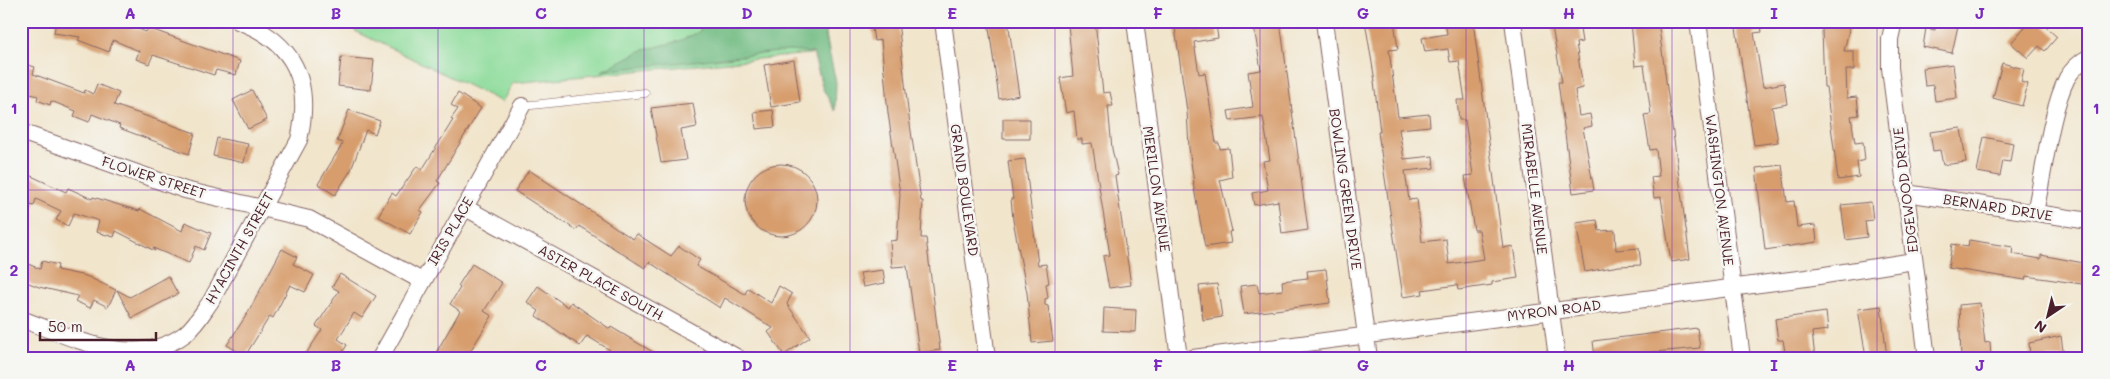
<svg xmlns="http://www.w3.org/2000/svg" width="2110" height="379" font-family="Mali,sans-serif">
<rect width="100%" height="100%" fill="#f6f6f2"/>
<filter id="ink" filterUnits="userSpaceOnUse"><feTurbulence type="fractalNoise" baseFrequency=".02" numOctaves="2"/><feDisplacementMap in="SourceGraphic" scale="10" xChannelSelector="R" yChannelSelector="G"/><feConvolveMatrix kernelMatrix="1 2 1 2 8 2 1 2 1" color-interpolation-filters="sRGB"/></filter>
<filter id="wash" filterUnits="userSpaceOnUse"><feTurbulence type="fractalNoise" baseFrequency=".0096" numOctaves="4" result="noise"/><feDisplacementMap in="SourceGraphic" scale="20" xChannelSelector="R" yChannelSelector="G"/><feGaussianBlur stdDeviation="1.12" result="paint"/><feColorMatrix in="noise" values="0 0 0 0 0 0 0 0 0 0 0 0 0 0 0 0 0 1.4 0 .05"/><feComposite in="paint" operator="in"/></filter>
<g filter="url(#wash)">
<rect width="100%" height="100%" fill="#f1e5cc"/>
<path fill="#8edc9b" stroke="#6c7e63" d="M360,21H824L829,52L513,83L502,102L355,31Z"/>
<path fill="#72bc83" stroke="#5e6e57" d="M704,21H822L836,82L835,111L823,89L813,53L789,51L602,71L640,51L679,41L699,32Z"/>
<g id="blocks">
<path fill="#d79d6d" d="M56,21H118L146,32L148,28L240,61L236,75L216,70L214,75L153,55L149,64L136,59L139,51L113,40L109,52L78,40L80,37L54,33Z
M871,21H898L908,110L921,201H923L921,238H926L940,350L919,353L907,266L892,267L890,241L897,240L900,194L888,113L881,40L874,41Z
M988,21H1008L1019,95L999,99Z
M1076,21H1095L1103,93L1110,92L1113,106H1108L1112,149L1118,175L1115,176L1131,285L1109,288L1103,256L1110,255L1092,143L1082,144V139H1077L1074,111L1066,113L1060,78L1073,76L1068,24Z
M1174,21H1192L1193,28L1216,25L1218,38L1194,42L1199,74L1205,73L1216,143H1219L1220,149L1229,148L1232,177L1220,180L1232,231L1229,232L1231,243L1205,247L1193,183H1194L1189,148L1187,111Z
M1253,21H1280L1308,230L1282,234L1278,201L1254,205L1252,193L1268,190L1263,161L1270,160L1263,117L1230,121L1228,111L1253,107L1248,72L1261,70Z
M1365,21H1394L1398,49L1389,50L1398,117L1429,114L1430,126L1399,129L1404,159L1433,156L1434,168L1405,171L1409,200L1417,199L1422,242L1446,239L1449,264L1484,259L1479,230H1474L1465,176L1473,175L1465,120H1459L1457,100H1465L1459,61L1450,62L1448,49L1425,52L1422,38L1447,34L1445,21H1473L1503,248L1513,246L1518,278L1492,282V285L1458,290L1457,285L1422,290L1423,294L1403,297L1378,132H1380L1374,81H1375Z
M1631,21H1658L1690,259L1671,262L1661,197L1654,198L1651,177L1659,176L1656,149L1650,150L1644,115L1651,114L1644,65L1635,66Z
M1735,21H1760L1762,32L1754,33L1763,87L1784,83L1787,104L1772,107L1778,142L1754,145Z
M1825,21H1851L1844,51H1854V70H1846L1847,98L1857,97L1859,115L1851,116L1855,143L1863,142L1865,160L1857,162L1859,177L1838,180L1826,87H1824L1822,30Z
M1937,21H1959L1952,53L1923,47L1926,28L1935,30Z
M2030,21H2039L2057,37L2045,51L2039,46L2028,58L2011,43Z
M1579,23L1582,42L1576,43L1583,88L1575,90L1579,116L1590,114L1592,126L1583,128L1594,190L1573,193L1558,82H1562L1552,27Z
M341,57L374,60L371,90L338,86Z
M794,60L800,102L771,107L764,65Z
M21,63L35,67L33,74L84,93L85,90L93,94L97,84L119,93L114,105L195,133L189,154L119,128L120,125L92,114L89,122L74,116L76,111L51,101L50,105L37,100L38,96L27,93L25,101H21Z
M2002,63L2024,69L2021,82L2028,84L2022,106L1993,98Z
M1953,64L1957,98L1935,101L1933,85L1925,86L1923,68Z
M252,90L267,120L248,129L233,100Z
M458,93L481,108L437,181L440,183L420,210L423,212L410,234L378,216L392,193L396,196L417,166L422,170L453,120L451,119L458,109L451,105Z
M693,103L697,127L681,130L686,160L661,163L651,108Z
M349,110L380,121L375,134L366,130L351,170L335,195L318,184L343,143L337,141Z
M773,110L775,127L756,129L754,112Z
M1003,119H1030V139H1003Z
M1961,128L1966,162L1943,165L1940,150L1933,151L1930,132Z
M1984,137L2013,143L2010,162L2003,161L2000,176L1977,172Z
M217,138L248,144L244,163L213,156Z
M1025,159L1038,265L1046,264L1049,283L1046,284L1048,298L1045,299V305L1048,306L1053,341L1032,343L1027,293L1013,220L1011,199H1013L1008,161Z
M745 200a36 36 0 1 1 72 0a36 36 0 1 1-72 0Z
M1782,165L1787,202L1794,201L1797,227L1815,225L1817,242L1765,250L1756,168Z
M529,170L633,239L637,234L671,256L679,246L700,260L696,266L745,294L748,288L771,303L779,286L792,294L787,304L810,337L784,355L768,332L773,328L725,298L720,308L649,262L645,268L579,226L576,230L515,191Z
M29,175L66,192L68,188L92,199L93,197L139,211L140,209L182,231L185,222L211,233L204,250L196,246L189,263L153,248L155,251L116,231L114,237L96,232L99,221L74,213L68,226L56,220L61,211L36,199L34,206L21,202V181L26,183Z
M1871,202L1873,220L1865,221L1867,237L1846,240L1841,205Z
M1597,220L1599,231L1615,230L1616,250L1639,248L1641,265L1619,266L1585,272L1576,223Z
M1969,240L2013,247L2012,254L2041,259V255L2089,264V285L2026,276L2025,280L1948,268L1952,244L1968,247Z
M282,249L297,257L293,264L314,275L305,292L290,285L273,318L270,316L245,356L227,345L249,311Z
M21,261L40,269L42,261L58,265L57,270L86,276L116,290L108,307L94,300L90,308L75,301L78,296L39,287L21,280Z
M472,264L502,283L484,311L492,316L466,358H433L460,311L450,304L460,288L458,286Z
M1326,269L1330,303L1244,314L1240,286L1257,284L1259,293L1283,290L1282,281L1308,278L1307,271Z
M883,270L885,283L863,287L860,273Z
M340,274L376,296L362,318L354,313L338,339L347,345L339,358H303L322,330L316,326L339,291L332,287Z
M168,276L178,294L132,318L117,290L130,297Z
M1217,284L1222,317L1203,320L1199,286Z
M538,286L568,307L571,302L610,329L611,327L663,358H605L610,350L587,336L580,346L536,316L539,311L527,302Z
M1980,303L1985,343L1990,342L1991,358H1961L1959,305Z
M1881,306L1887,358H1866L1858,309Z
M1104,308L1136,310L1135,332L1103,331Z
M1826,312L1828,330L1812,332L1815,358H1786L1783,340H1778L1775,319Z
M1697,328L1700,348L1621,355V358H1595L1593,341Z
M2061,336L2064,358H2030L2029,343Z"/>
</g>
</g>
<g filter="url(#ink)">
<use href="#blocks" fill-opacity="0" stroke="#846463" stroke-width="1"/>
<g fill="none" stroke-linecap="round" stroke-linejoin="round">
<defs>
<path id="service" d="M522,106L645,93"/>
<path id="minor" d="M943,21L987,358
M1135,21L1179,358
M1324,21L1369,358
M1513,21L1557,358
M1698,21L1742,358
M1894,21L1890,39V68L1927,358
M21,132L185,190L309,219L422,281
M1906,193L2089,221
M464,207L738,358
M2035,212C2044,174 2050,112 2067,78C2072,70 2080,62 2089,57
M21,319C72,337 135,371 185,334C196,325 203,312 211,301L299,140C312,83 296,42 238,21
M380,358L522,106
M1193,358L1806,278L1914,261"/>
</defs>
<use href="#service" stroke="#846463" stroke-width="9"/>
<use href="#minor" stroke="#846463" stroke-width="18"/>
<use href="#service" stroke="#fff" stroke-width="8"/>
<use href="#minor" stroke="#fff" stroke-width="16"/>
</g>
</g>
<path fill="none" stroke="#7b2cbf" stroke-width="1" stroke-opacity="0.55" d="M233,21V358M438,21V358M644,21V358M850,21V358M1055,21V358M1260,21V358M1466,21V358M1672,21V358M1877,21V358M21,190H2089"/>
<g text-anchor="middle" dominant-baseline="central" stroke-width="5" stroke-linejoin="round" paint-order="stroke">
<g font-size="14" fill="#4a1f2b" stroke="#f6f6f2">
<text transform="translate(154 177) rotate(18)">FLOWER STREET</text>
<text transform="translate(1157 189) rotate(82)">MERILLON AVENUE</text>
<text transform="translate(1346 189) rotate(82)">BOWLING GREEN DRIVE</text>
<text transform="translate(1535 189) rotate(83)">MIRABELLE AVENUE</text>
<text transform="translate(965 190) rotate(82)">GRAND BOULEVARD</text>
<text transform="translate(1720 190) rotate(83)">WASHINGTON AVENUE</text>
<text transform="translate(1905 190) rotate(-97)">EDGEWOOD DRIVE</text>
<text transform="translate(1998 207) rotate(9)">BERNARD DRIVE</text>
<text transform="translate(450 231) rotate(-60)">IRIS PLACE</text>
<text transform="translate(239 248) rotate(-61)">HYACINTH STREET</text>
<text transform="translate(601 282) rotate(29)">ASTER PLACE SOUTH</text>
<text transform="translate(1554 310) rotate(-7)">MYRON ROAD</text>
</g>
</g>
<rect width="2110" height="379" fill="none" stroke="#f6f6f2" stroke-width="55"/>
<g transform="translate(2048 316) rotate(215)" stroke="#f6f6f2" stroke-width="4" paint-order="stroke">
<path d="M0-4L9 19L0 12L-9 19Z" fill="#4a1f2b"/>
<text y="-8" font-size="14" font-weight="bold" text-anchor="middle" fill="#4a1f2b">N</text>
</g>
<path d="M40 332v8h116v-8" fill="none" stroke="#4a1f2b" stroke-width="2.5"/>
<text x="48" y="332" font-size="15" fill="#4a1f2b" stroke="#f6f6f2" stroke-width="4" paint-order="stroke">50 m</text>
<rect x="28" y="28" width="2054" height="324" fill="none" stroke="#7b2cbf" stroke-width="2"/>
<g font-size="16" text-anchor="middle" font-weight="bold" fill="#7b2cbf">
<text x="130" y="19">A</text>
<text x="336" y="19">B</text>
<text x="541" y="19">C</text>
<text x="747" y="19">D</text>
<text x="952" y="19">E</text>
<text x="1158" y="19">F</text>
<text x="1363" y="19">G</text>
<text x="1569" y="19">H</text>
<text x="1774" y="19">I</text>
<text x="1980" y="19">J</text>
<text x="14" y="114">1</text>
<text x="2096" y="114">1</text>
<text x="14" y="276">2</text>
<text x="2096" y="276">2</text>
<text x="130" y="371">A</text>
<text x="336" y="371">B</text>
<text x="541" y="371">C</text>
<text x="747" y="371">D</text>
<text x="952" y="371">E</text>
<text x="1158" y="371">F</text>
<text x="1363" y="371">G</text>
<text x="1569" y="371">H</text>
<text x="1774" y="371">I</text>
<text x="1980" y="371">J</text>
</g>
</svg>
